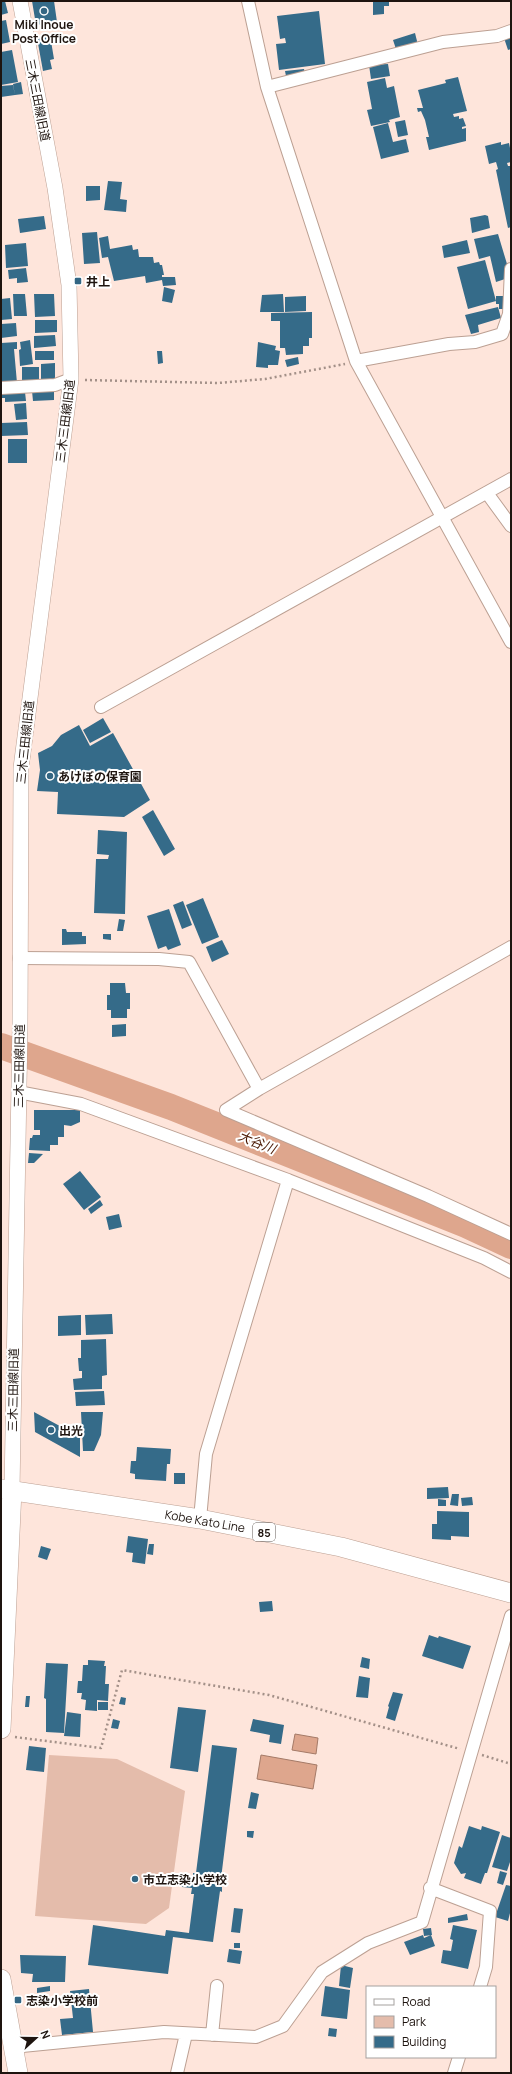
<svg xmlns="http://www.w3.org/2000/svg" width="512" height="2074" font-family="Manrope,'Noto Sans JP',sans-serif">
<rect width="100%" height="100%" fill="#fee5db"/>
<path fill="#e4bcab" d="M49,1755L117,1759L185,1791L169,1908L146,1924L35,1916Z"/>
<path fill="#dea68d" stroke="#a47a67" d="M295,1734L318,1738L316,1754L292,1750Z
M261,1755L317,1765L313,1789L257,1779Z"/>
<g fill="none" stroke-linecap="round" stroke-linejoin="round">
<path stroke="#dea68d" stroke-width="26" d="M1,1046L171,1107L466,1225L511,1246"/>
</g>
<path fill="#356b89" d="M1,1H5L8,13L1,15Z
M32,1H54L57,22L36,25Z
M373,1H389V6H384V14L373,15Z
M319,11L325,64L279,70L276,44L286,43L285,38L280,39L277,16Z
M6,20L10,42L1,44V21Z
M415,33L418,45L397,52L393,40Z
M50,35L54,59L50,60L52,69L43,71L37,38Z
M511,36V49L508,50L504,38Z
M12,50L18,82L1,85V52Z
M388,64L390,76L371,79L369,65Z
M304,69L305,74L286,76L285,71Z
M458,77L467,111L453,114L454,117L459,116V119L463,118L466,126L462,127V129L466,128V141L429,150L426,137H429L425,120L421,111L418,112L417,108H423L418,90L446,83L445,80Z
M385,78L387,88L394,86L400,117L389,120L390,122L371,126L367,110L372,109L367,82Z
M21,82L23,94L15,95L13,84Z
M13,85L15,95L1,97V86Z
M405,120L408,135L398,137L395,122Z
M388,123L393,142L406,139L409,152L381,159L373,127Z
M501,142V145L509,143L511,153V162L507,163L508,166H511V227L508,228L496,170L498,169L496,162L489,164L485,146Z
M108,181L122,182L120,199L127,200L126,212L104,210Z
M86,186H100V200L86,201Z
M485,215L488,216L490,228L472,233L470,218Z
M44,216L46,229L20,233L18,219Z
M97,232L100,263L84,264L82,233Z
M498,234L507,264L505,279L496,282L490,256L479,259L474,239Z
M108,236L110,249L132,245L133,250L138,249L139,257H153L154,263L159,262L160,265H162L164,275H162V277H175L176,285L163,286L162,280L146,283L145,276L114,281L108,257L102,258L99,238Z
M467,240L470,253L444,258L442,246Z
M26,243L28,266L6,268L5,245Z
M485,260L496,301L468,309L457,267Z
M26,268L28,282L17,283V278L9,279L8,270Z
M164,287L175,290L172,303L162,301Z
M13,294H25L27,316H14Z
M34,294H54L55,316L35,317Z
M283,294L284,312H260L262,295Z
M306,296V311L285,312V297Z
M496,296H505V309H499V304H496Z
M10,298L12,319L1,320V299Z
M498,307L501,318L478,325L479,332L471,334L465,315Z
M312,312V338H309V346H303V354L286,355L285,348H280V321H271V313Z
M35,320H57V332L35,333Z
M16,323L17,336L1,338V324Z
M55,335L56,346L34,348V336Z
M30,340L33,364L20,366L19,350L21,349L20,342Z
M17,342V349H14L17,383L1,384V343Z
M258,342L276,346L275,350L280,351L278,365H268V368L256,367Z
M35,351H54V360H35Z
M157,351H162L163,363L158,364Z
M298,357L299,364L287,367L285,360Z
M55,363V379H41V364Z
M22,367H39V380H22Z
M54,390V400L33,401L32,391Z
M25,392L26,401L5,402V398H2V394Z
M26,403L27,419L16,420L14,404Z
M27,422L28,435L1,436V423Z
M8,439H27V463H8Z
M103,718L111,732L90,743L83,730Z
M79,725L90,746L113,733L150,800L124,817L57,814L58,792L37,791L40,770L38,753L52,746L61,735Z
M153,810L175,849L164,856L142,817Z
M98,830L127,832L125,914L94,913L96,859H108L109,855L97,854Z
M203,898L219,937L202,944L186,905Z
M183,901L192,925L182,929L173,905Z
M169,909L181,945L168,950L166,946L158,949L147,916Z
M119,919L125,920L123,931H117Z
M62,929H66L67,932H82V936H86V944L62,945Z
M103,934H111V940L103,939Z
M222,940L229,954L212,962L206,947Z
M110,983H125L126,993H130V1009H127V1018H111V1010H107V995H110Z
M126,1024V1036L112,1037V1025Z
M34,1110H80V1122L71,1126L64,1125V1137H58V1145H50V1151L29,1150L30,1138H32L33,1135H40V1130H34Z
M29,1153L43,1154L34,1163H28Z
M80,1171L101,1197L84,1210L63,1184Z
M100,1200L103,1205L91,1214L88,1209Z
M119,1214L122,1227L109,1230L106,1217Z
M112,1314L113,1334L86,1335L85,1315Z
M81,1315V1335L58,1336V1316Z
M106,1339L107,1375L102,1376V1389L74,1390L73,1379L82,1378V1371H79L78,1358H81V1340Z
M104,1391L105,1405L76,1406L75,1392Z
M34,1412L80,1437V1457L35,1432Z
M81,1412H103L101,1435L94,1451H83Z
M137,1447L171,1449L170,1464H167L166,1481L135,1479V1474L130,1473L131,1461H136Z
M174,1473H185V1484H174Z
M448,1487L449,1498L427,1499V1488Z
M452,1494H459L458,1506L450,1505Z
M472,1497L473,1505L462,1506L461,1498Z
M438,1499L446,1500V1506H438Z
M437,1511L469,1512V1537L451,1536V1540L432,1539V1524H437Z
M128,1536L148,1539L145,1564L132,1562L133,1553L126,1552Z
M149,1544H154L153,1555L147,1554Z
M41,1546L51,1549L47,1560L38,1557Z
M272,1601L273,1611L260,1612L259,1602Z
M429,1635L438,1638L439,1636L471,1646L463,1669L422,1656Z
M362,1657L370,1659L369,1669L360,1667Z
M88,1660L105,1661L104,1666H106L105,1684H109L108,1701L97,1700V1711L85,1710L86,1700L81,1699L82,1693H77L78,1681H82L83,1665H88Z
M46,1663L68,1664L64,1733L46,1732V1699L44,1698Z
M359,1676L370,1678L368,1698L356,1697Z
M393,1692L403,1694L395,1721L386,1718L389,1707L388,1706Z
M26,1696H30L29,1707H25Z
M121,1697L126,1698L125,1705L119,1704Z
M98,1702H108V1710H98Z
M178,1707L206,1710L198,1772L170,1768Z
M67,1712L81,1714L80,1737L64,1736Z
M113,1719L120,1721L118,1729L111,1728Z
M253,1719L284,1725L281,1744L269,1742L270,1735L250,1731Z
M212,1745L237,1748L220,1887H222V1892L220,1891L213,1942L173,1937L168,1974L88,1965L93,1925L165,1936L166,1930L189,1933L194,1894H191L192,1888L182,1887L183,1878L193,1879V1873H196Z
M29,1746L46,1748L44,1772L26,1770Z
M251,1792L259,1794L256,1809L248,1808Z
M469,1826L481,1830L482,1826L500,1832L487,1873H485L481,1884L464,1878L466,1873L461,1874L454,1863L459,1846L462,1848Z
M247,1831H254L253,1838L247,1837Z
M502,1835L511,1838V1859L507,1871L492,1867Z
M500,1871L507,1873L503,1885L497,1883Z
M506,1885L511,1886V1909L508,1921L495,1917Z
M234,1908L243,1909L240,1933L231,1932Z
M467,1914L468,1920L448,1923V1918Z
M453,1925L477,1930L468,1969L441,1963L443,1950L451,1951L453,1940L450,1939Z
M431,1928L432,1935L424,1936L423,1929Z
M423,1935L424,1938L431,1935L435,1946L410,1955L404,1942Z
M234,1943H240V1948H234Z
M229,1949L242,1951L240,1964L227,1962Z
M20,1955L66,1956L65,1982H32L33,1974L21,1973Z
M341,1965L353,1968L350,1988L339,1986Z
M50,1986V1991L37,1993V1988Z
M325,1986L350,1990L347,2019L321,2016Z
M89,1989L93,2032L62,2035L60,2019L73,2018L70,1991Z
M329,2028L337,2029L336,2037L328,2036Z"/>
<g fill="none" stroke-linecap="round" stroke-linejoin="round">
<defs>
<path id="minor" d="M248,1L267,87L356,361L511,642
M267,87L443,42L497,36L511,31
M356,361L449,344L475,342L502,334L509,314L511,269
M1,388L55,385L71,379
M487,493L511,526
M101,707L511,479
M19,958L159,959L189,962L259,1089L511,947
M259,1089L226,1110L428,1196L511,1234
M18,1092L81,1104L288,1180
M200,1519L206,1454L288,1180L484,1258L511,1272
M430,1888L490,1911L486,1967L480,1987
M212,2035L217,1986
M12,2047L164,2032L256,2037L283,2026L322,1972L368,1943L422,1922L511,1616
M177,2073L186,2034
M454,2073L459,2057"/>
<path id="tertiary" d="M12,1490L20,1027L21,768L71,379L69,285L55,188L20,1"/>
<path id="primary" d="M1,1489L200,1519L341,1547L511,1593
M1,1729L12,1490
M1,1979L18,2073"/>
</defs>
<use href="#minor" stroke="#bca093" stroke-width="14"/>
<use href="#tertiary" stroke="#bca093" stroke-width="16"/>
<use href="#primary" stroke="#bca093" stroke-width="20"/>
<path stroke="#a39088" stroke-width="2.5" stroke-dasharray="2 3" stroke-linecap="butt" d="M85,380L218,383L265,379L345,364
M15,1737L101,1748L122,1670L269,1695L460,1749
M482,1755L511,1764"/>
<use href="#minor" stroke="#fff" stroke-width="12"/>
<use href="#tertiary" stroke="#fff" stroke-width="15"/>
<use href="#primary" stroke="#fff" stroke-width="19"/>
</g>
<g fill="#336683" stroke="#fff" stroke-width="1.5">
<circle cx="44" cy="11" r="4"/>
<rect x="74" y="277" width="8" height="8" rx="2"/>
<circle cx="50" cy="776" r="4"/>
<circle cx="51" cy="1430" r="4"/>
<circle cx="135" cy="1879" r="4"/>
<rect x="14" y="1996" width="8" height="8" rx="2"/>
</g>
<g text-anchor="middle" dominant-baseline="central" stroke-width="4" stroke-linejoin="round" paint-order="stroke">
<rect fill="#fff" stroke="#625a57" stroke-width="1" x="253" y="1523" width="22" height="18" rx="3"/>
<g font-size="11" font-weight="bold" fill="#1e140f">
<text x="264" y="1532">85</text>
</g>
<g font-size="12" font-weight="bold" fill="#1e140f" stroke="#fff" text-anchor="start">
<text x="44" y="24" text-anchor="middle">Miki Inoue<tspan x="44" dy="14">Post Office</tspan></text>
<text x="86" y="281">井上</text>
<text x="58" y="776">あけぼの保育園</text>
<text x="59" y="1430">出光</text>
<text x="143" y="1879">市立志染小学校</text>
<text x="26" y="2000">志染小学校前</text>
</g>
<g font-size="12" fill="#1e140f" stroke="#fff">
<text transform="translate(38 100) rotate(79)">三木三田線旧道</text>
<text transform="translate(65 421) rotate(-83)">三木三田線旧道</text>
<text transform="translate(25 742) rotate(-84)">三木三田線旧道</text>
<text transform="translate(19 1066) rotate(-89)">三木三田線旧道</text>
<text transform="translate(13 1390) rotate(-89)">三木三田線旧道</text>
<text transform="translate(205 1521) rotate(10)">Kobe Kato Line</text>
</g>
<g font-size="13" font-style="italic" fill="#491700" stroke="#fff">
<text transform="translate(257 1142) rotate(22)">大谷川</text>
</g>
</g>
<rect width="512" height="2074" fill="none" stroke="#1e140f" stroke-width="4"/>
<rect x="366" y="1986" width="130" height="72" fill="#ffffff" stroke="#a5a19f"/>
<rect x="374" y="1999" width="20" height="6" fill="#ffffff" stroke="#a5a19f"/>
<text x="402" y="2006" font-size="12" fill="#1e140f">Road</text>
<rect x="374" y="2016" width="20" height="12" fill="#e4bcab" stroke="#a5a19f"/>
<text x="402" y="2026" font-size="12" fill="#1e140f">Park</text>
<rect x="374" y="2036" width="20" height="12" fill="#356b89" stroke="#a5a19f"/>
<text x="402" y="2046" font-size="12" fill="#1e140f">Building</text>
<g transform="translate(36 2038) rotate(69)" stroke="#ffffff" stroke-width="3" paint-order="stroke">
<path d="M0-3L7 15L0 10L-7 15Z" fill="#1e140f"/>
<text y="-6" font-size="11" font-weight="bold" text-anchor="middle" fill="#1e140f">N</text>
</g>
</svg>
